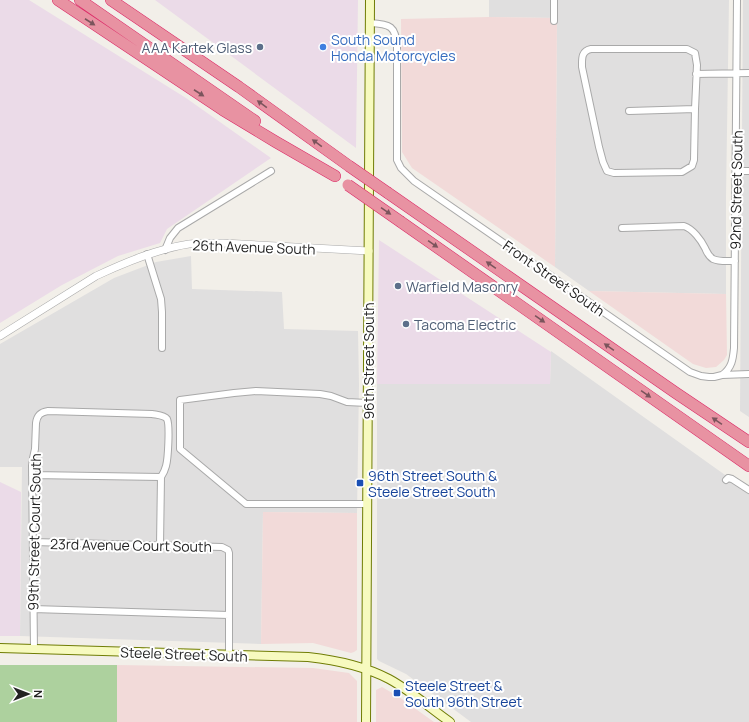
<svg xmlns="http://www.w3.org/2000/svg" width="749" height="722" font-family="Manrope,sans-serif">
<rect width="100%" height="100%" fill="#f2efe9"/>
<path fill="#e0dfdf" d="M489,0H729L726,197V294L589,291L555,267L557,18L489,17Z
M743,0H749V417L740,411Z
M191,256L192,289L282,292L284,329L358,331L359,385L357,513L263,512L261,644L20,636L22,467H0V344L114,278L156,262Z
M551,351L749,492V722H471L406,674L379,661L377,659V384H550Z"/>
<path fill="#f2dad9" d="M489,17L557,18L555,267L412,168L402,152L401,19Z
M589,291L726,294L727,355L724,360L716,367L706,368L693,364Z
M263,512L357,513V650L354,652L351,653L313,643L261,644Z
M117,665L313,668L349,673L357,681V722H117Z
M382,687L399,697L434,722H376V690Z"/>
<path fill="#ebdbe8" d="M0,0H29L186,98L271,158L167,229L160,243L118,256L62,285L0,323Z
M156,0H358L356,148L155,0Z
M379,240L551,352L550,384H377Z
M0,482L21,492L20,636H0Z"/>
<path fill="#add19e" d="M0,665H117V722H0Z"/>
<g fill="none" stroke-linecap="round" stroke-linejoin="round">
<defs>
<path id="minor" d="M554,0V21
M370,23C390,24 396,26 397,47V160L401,168L414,181L690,372L701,376L709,377H714L722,375L749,374
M591,49H687L695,53L697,65L695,109L694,160L692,166L682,172L614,173L607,171L603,162L599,147L582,67C582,59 581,51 591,49Z
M696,74L749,73
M629,111L695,109
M736,171H749
M622,228L684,226C693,229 701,240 705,248C707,252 708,256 713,259C719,262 728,261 735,261
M165,250L170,238L178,228L271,171
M147,254L161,299L162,312V348
M722,375C732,368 733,359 734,348L737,0
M32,475L161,477
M726,480L728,478L732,479L749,490
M367,504H246L180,449V400L234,393L256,391L320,394L331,396L347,402L367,403
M33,542L222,547L228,550L229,553V655
M33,609L229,615
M34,650L32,466L33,458L35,449L36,423C37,415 41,412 48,411L152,414C157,415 164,415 167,419C170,425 168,459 166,466C165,470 163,474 161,477L160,545"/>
<path id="tertiary" d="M0,336L96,276C126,262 157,249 189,244C200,243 212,243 223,243L369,251"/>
<path id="secondary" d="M0,648L308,657C336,660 364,666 389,679C411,691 430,708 450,722
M366,722L370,0"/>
<path id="motorway" d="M58,0L223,110L276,142L335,176
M80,0L255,121
M111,0L239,87L349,166
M388,193L676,393L749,442
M401,222L749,466"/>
</defs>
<use href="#minor" stroke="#a9a9a9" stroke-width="8"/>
<use href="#tertiary" stroke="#a9a9a9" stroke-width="8"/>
<use href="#secondary" stroke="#707d05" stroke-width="10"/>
<use href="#motorway" stroke="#dc2a67" stroke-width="12"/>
<use href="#minor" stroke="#fff" stroke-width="6"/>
<use href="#tertiary" stroke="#fff" stroke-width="7"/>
<use href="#secondary" stroke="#f7fabf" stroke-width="8"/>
<use href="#motorway" stroke="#e892a2" stroke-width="11"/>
<defs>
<path id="motorway-bridge" d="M349,166L388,193
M348,185L401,222"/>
</defs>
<use href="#motorway-bridge" stroke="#dc2a67" stroke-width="12" stroke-linecap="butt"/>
<use href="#motorway-bridge" stroke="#e892a2" stroke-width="11"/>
</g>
<defs><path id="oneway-solid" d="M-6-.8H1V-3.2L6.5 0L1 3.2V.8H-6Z"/></defs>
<g fill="#7b545c">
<use href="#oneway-solid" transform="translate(90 22) rotate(33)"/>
<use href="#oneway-solid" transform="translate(199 93) rotate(33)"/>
<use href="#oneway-solid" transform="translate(262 104) rotate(-144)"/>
<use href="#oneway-solid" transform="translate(317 143) rotate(-144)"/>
<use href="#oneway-solid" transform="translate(386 211) rotate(34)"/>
<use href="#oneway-solid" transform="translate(433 244) rotate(35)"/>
<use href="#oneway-solid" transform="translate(491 265) rotate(-145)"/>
<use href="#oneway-solid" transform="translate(540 319) rotate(35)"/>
<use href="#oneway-solid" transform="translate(609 347) rotate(-145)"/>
<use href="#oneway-solid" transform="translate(646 394) rotate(35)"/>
<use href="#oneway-solid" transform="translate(717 421) rotate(-146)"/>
</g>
<g fill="#5c6f8a" stroke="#fff" stroke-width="1.5">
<circle cx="260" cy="47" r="4"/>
<circle cx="398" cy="286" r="4"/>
<circle cx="406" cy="324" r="4"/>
</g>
<circle fill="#3f7fe0" stroke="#fff" stroke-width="1.5" cx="323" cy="47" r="4"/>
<g fill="#1a4fb4" stroke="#fff" stroke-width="1.5">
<rect x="356" y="479" width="8" height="8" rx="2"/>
<rect x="393" y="689" width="8" height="8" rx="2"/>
</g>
<g text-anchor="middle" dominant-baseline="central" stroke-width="4" stroke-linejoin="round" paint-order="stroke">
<g font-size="14" fill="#366cbe" stroke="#fff" text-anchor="start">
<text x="331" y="39">South Sound<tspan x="331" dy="16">Honda Motorcycles</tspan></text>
</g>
<g font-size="14" fill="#4e5e75" stroke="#fff" text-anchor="start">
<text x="252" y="47" text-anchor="end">AAA Kartek Glass</text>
<text x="406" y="286">Warfield Masonry</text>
<text x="414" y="324">Tacoma Electric</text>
</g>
<g font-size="14" fill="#222" stroke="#fff">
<text transform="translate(736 190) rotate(-89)">92nd Street South</text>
<text transform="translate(254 247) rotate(2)">26th Avenue South</text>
<text transform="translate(554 278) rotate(35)">Front Street South</text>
<text transform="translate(368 361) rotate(-90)">96th Street South</text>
<text transform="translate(34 532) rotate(-89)">99th Street Court South</text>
<text transform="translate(131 545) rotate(1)">23rd Avenue Court South</text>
<text transform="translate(184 654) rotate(2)">Steele Street South</text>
</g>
<g font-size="14" fill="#164399" stroke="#fff" text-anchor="start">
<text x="368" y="475">96th Street South &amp;<tspan x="368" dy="16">Steele Street South</tspan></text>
<text x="405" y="685">Steele Street &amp;<tspan x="405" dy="16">South 96th Street</tspan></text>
</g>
</g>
<g transform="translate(28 694) rotate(90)" stroke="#ffffff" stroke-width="3" paint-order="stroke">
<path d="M0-3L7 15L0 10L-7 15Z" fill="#222222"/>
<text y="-6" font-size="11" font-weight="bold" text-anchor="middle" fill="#222222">N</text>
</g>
</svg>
